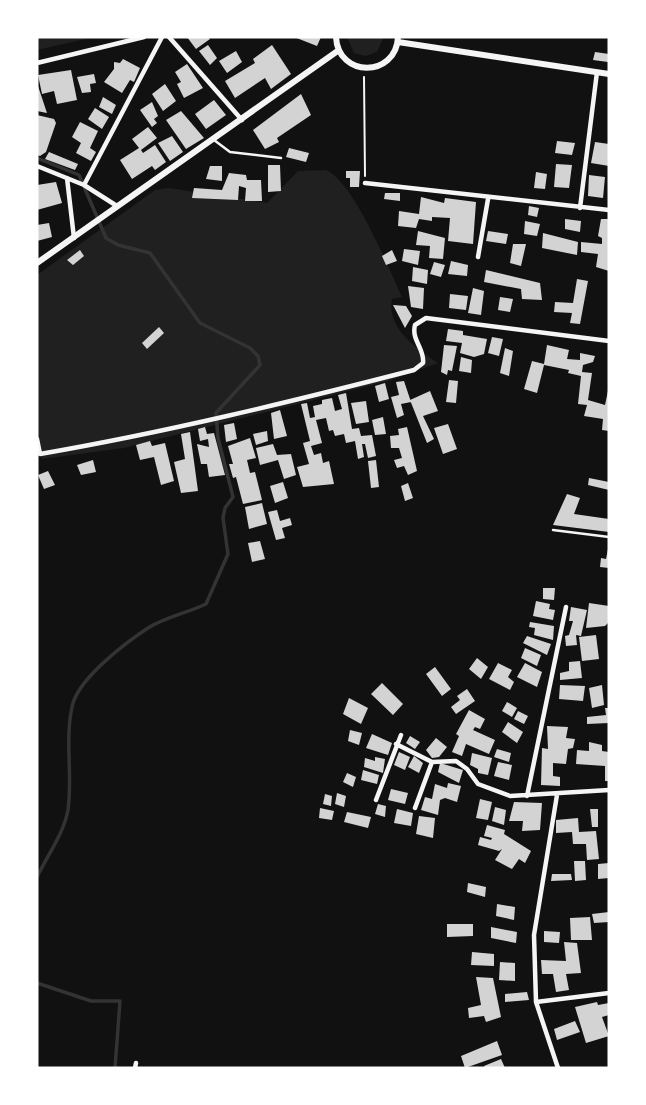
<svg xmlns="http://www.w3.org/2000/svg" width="646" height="1105" font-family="Georgia,serif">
<rect width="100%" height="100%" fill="#111"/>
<path fill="#202020" d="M37,37H94L37,50Z
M347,37H384L377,52L366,56L354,53Z
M326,170C354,182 388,267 402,297L392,299C386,328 417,349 438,363L388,381L124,448L42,459L37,441V275L155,190L169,188L267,203L298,171Z"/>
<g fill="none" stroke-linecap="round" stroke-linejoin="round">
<path stroke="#333" stroke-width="3.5" d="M37,158L79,175L106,238L118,245L150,253L200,323L250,348L258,356L260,365L216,413L218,438L233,497L225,508L223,518L228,554L206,604C187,613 166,617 148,628C125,643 81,677 73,703C64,737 73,775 68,810C64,833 47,856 37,877
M37,983L91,1001H120L115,1068"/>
</g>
<path fill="#d3d3d3" d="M187,37H208L210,39L196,49Z
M294,37H321L317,46Z
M208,45L217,58L210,65L199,51Z
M272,45L291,74L271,89L265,78L235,98L225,81L255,63L253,59Z
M236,51L242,62L227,73L219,61Z
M595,52L609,54L608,62L593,60Z
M123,59L140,68L134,82L130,80L122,93L104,82L114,69V62L120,63Z
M187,64L203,88L184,98L177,84L181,82L175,72Z
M71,70L77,100L57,104L54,91L42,94L38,75Z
M94,74L96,83L90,84L91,92L82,93L77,77Z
M37,83L47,113L37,111Z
M165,84L176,101L163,111L152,94Z
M301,94L311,115L277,138L279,142L265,149L253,130Z
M103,97L116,105L112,114L99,107Z
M214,100L226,115L206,129L195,114Z
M152,102L158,116L154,119L157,123L152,127L140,110Z
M95,108L109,117L102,129L88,119Z
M181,111L204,138L186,149L166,120Z
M37,115L54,119L56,123L46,152L40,156L37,155Z
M80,122L98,131L90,148L96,152L91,161L76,153L81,143L72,137Z
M148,127L157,138L141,150L143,153L155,145L166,162L155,170L152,166L132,179L120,160L139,148L132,139Z
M172,136L183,152L170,161L158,143Z
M557,141L575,143L572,155L555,153Z
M595,142L609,144V166L591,163Z
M289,148L309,153L306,162L286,157Z
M49,152L78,164L75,170L45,159Z
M556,164L572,165L569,188L554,187Z
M268,165H280L281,191L268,192Z
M210,166H222V181L206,179Z
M346,171H360L359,187H350V178H346Z
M536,172L547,174L545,189L534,188Z
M229,173L246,175L247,180H261L262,201H245L246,188L239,186L238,200L192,198L194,188L222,190Z
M589,175L605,177L603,198L588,196Z
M56,182L62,203L37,210V185Z
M385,193H400V201L384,199Z
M421,197L444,203L445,198L476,202L473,244L448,241L450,218L432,217V221L419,219L416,228L398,226L399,211L419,214Z
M529,206L539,208L537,217L528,215Z
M565,219L581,221L580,232L565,229Z
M601,219H609V271L596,267L598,254L581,252V242L602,244V238L598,236Z
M525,221L540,224L537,236L524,234Z
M49,223L52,237L37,241V225Z
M418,231L445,238L443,259L429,258L430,246L416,245Z
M488,231L508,234L506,244L486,241Z
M543,233L578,242L577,255L542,248Z
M513,244H526L521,266L510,263Z
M404,249L420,251L418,265L402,261Z
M80,250L84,256L73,265L67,260Z
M392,250L397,261L386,265L382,256Z
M451,261L468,265L467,276L448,274Z
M434,262L445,265L441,277L430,274Z
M413,267L428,270L427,284L412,281Z
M486,270L540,283L542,300L522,299L521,289L484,282Z
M577,279L588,281L580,324L570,323L572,313L554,312L555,302L573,303Z
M408,286L424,288L423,309L411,307Z
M473,288L484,291L481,315L468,313Z
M450,294L468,296L466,310L449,308Z
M500,297L513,299L510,312L498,310Z
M393,305L406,306L412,316L405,328Z
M159,327L164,333L147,349L142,343Z
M448,329L463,331V335L487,339L484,354L474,357L460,353L462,343L446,341Z
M492,337L503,339L499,356L488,353Z
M444,345L457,346L452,371L448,370L447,375L441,372Z
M547,345L569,350L567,359L580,360V353L595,356L593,362L583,365L582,372L592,373L588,400L605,405L609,386V431L602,430L603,419L584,416L587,405L578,404L581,376L568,373L569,370L544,365L537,393L524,389L532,361L544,364Z
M505,348L513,351L509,376L500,373Z
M461,357L472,360L471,373L459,371Z
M449,380L458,381L456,403L446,402Z
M404,381L411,402L401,404L404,415L397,418L391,397L399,395L396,382Z
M385,383L389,399L379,402L375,386Z
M430,391L438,411L423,416L434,439L427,443L410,400Z
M346,393L352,429L359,428L361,436L372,435L376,456L368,458L365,444H362L364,457L358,459L355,441L346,443L344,434L335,436L333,430L329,431L326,418L316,420L322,443L311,446L314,455L321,453L323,463L329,461L334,484L303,487L297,467L309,464L303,443L310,441L301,404L307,403L310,418L315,417L313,406L322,404V400L332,398L335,411L342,409L338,395Z
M366,401L369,422L356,424L351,403Z
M280,410L287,436L274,439L271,413Z
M383,417L386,434L375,435L372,420Z
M234,423L237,439L226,442L224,425Z
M448,424L457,449L443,454L434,428Z
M205,427L207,434L214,433L225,475L209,477L207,464H201L197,444L209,447L208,439L200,441L198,429Z
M407,427L417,471L408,475L404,466L397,468L394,460L402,458L399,448H391L390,436L399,435L398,429Z
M267,431L268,441L256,445L253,434Z
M190,432L198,491L181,493L174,462L185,459L181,434Z
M250,438L256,458L247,460L250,473L255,472L262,500L243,504L236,477L233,478L229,464H233L228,446Z
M150,441L152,446L165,443L174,481L161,485L154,457L140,460L136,445Z
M273,444L277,455L291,454L296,475L284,479L278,460L260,465L256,448Z
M93,460L96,472L81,475L77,465Z
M376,460L379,487L371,488L368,461Z
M48,471L55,485L44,489L38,475Z
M589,478L609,482V490L588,485Z
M283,482L288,498L275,503L270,486Z
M408,483L413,498L405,501L401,486Z
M567,494L580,498L574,514L609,519V532L553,525Z
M262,503L267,524L249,529L245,507Z
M277,510L280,521L290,518L292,525L282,528L285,538L276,540L268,512Z
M260,541L265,559L252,562L248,543Z
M608,549L609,568L600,567L601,558L606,559Z
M543,588H555L554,600L543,599Z
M536,601L550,604L549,609L555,610L553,620L533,616Z
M589,603L609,606V622L605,626L586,628Z
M571,607L587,610L581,636L576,635L577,645L566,646L565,636L569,635L573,621H569Z
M530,622L554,626L553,640L534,635L535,628L529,627Z
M596,635L599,659L582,661L579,637Z
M527,636L551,644L547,655L523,643Z
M525,648L541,655L537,666L521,658Z
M477,658L488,667L481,679L469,669Z
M580,661L582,678L560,680V673L569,671V662Z
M498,663L512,670L508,677L514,682L510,690L489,679Z
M525,663L542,672L537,687L517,677Z
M435,667L451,689L442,696L426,674Z
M382,683L403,704L393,715L371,694Z
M560,685L585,686L583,701L559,699Z
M602,685L604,705L592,708L589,688Z
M467,689L475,701L456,714L451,707L460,700L457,696Z
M349,698L368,708L361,724L343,714Z
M507,702L517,708L512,717L502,711Z
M605,708H609V723L587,724V717L606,715Z
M469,710L485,719L480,729L475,727L473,730L495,740L489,754L466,744L462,756L452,752L459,736L456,734Z
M518,711L528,716L524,724L514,719Z
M508,722L523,732L517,743L502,732Z
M547,726L568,727L566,738L575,739L573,748L568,749L566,764L553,763V776L560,777V786L541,785L542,748L548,749Z
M350,730L362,733L359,745L348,741Z
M372,734L392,743L388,755L366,748Z
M410,736L420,742L415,749L406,743Z
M436,738L447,747L439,757L432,758L426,750Z
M589,742L602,745V751L609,752V781H605V766L576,764L577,750L589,751Z
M497,749L511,753L509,762L494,757Z
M399,752L410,757L405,770L394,765Z
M472,753L492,758L488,775L478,773V769L470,765Z
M414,756L423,763L419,773L408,767Z
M375,757L385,759L383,773L364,767L365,758L375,761Z
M498,762L512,765L509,780L494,776Z
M440,763L463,770L459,783L438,772Z
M363,770L379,775L377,784L361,780Z
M347,773L356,777L353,787L343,782Z
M448,783L461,786L457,802L445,798L440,800L438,815L421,810L425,797L432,799L435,784L447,788Z
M391,789L408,793L405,804L388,800Z
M337,793L346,796L344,807L335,804Z
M325,794L332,796L331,806L323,804Z
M480,799L492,802L488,820L476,818Z
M514,802L542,803L540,830L522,831L523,821H509Z
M378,804L386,806L385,817L375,814Z
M495,807L506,810L504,825L492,821Z
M320,808L334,811L332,820L319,818Z
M397,809L413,813L411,826L394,823Z
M590,809H598V827H592Z
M347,812L371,817L368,828L344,822Z
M419,816L435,818L433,838L416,834Z
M578,818L579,832L596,831L599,859L587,860L586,844H573L572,832L556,833V820Z
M487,825L505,830L504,834L531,851L525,863L519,859L512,869L495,860L502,849L499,851L478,845L480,837L491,840L492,838L484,836Z
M574,861H585L586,880L575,881Z
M609,863V878L598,879V864Z
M552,874H571L572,880L551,881Z
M468,883L486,887L485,897L467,892Z
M497,904L515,907L514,920L496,916Z
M609,912V922L594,923L592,914Z
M590,917L592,940H571L570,918Z
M447,924H473V936L447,937Z
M491,927L517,932L516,943L491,938Z
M544,931L560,932L559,943L544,942Z
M564,942L577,943L581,973L566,974L569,990L556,992L553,974H542L541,960L566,961Z
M472,952L494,954V966L471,965Z
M500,962L515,963V981L499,980Z
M476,977L493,978L501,1017L486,1022L484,1016L469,1018L468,1008L481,1005Z
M527,992L529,1000L505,1002V994Z
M597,1002L598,1005L609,1003V1015L602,1017L609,1036L586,1043L575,1007Z
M575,1021L580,1032L557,1040L554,1029Z
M497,1041L502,1055L465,1068L461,1056Z
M501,1059L505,1068H485L484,1066Z"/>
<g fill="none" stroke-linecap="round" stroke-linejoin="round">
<path stroke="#f5f5f5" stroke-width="2" d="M364,77L365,176"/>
<path stroke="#f5f5f5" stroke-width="2.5" d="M214,140L230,152L281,158
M553,530L609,537"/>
<path stroke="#f5f5f5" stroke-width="4.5" d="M169,37L242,120
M37,63L144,37
M37,166L84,185L117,206
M67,178L74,238
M365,183L609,210
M84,185L162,37
M580,208L597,72
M478,257L488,199
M37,439L40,454C167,432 290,402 414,370L423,363C425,349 411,340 415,325L426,318L609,341
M396,744L432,762L456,761L467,769L478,784L510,796L609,790
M557,795L534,935L536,1002L558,1068
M527,796L566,607
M376,800L401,735
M415,808L432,762
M536,1002L609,993
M135,1068L136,1063"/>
<path stroke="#f5f5f5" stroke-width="6" d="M336,37C338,78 396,78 398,37
M398,42L609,74
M37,263L339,50"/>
</g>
<rect width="646" height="1105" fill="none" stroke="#ffffff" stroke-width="77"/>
</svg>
